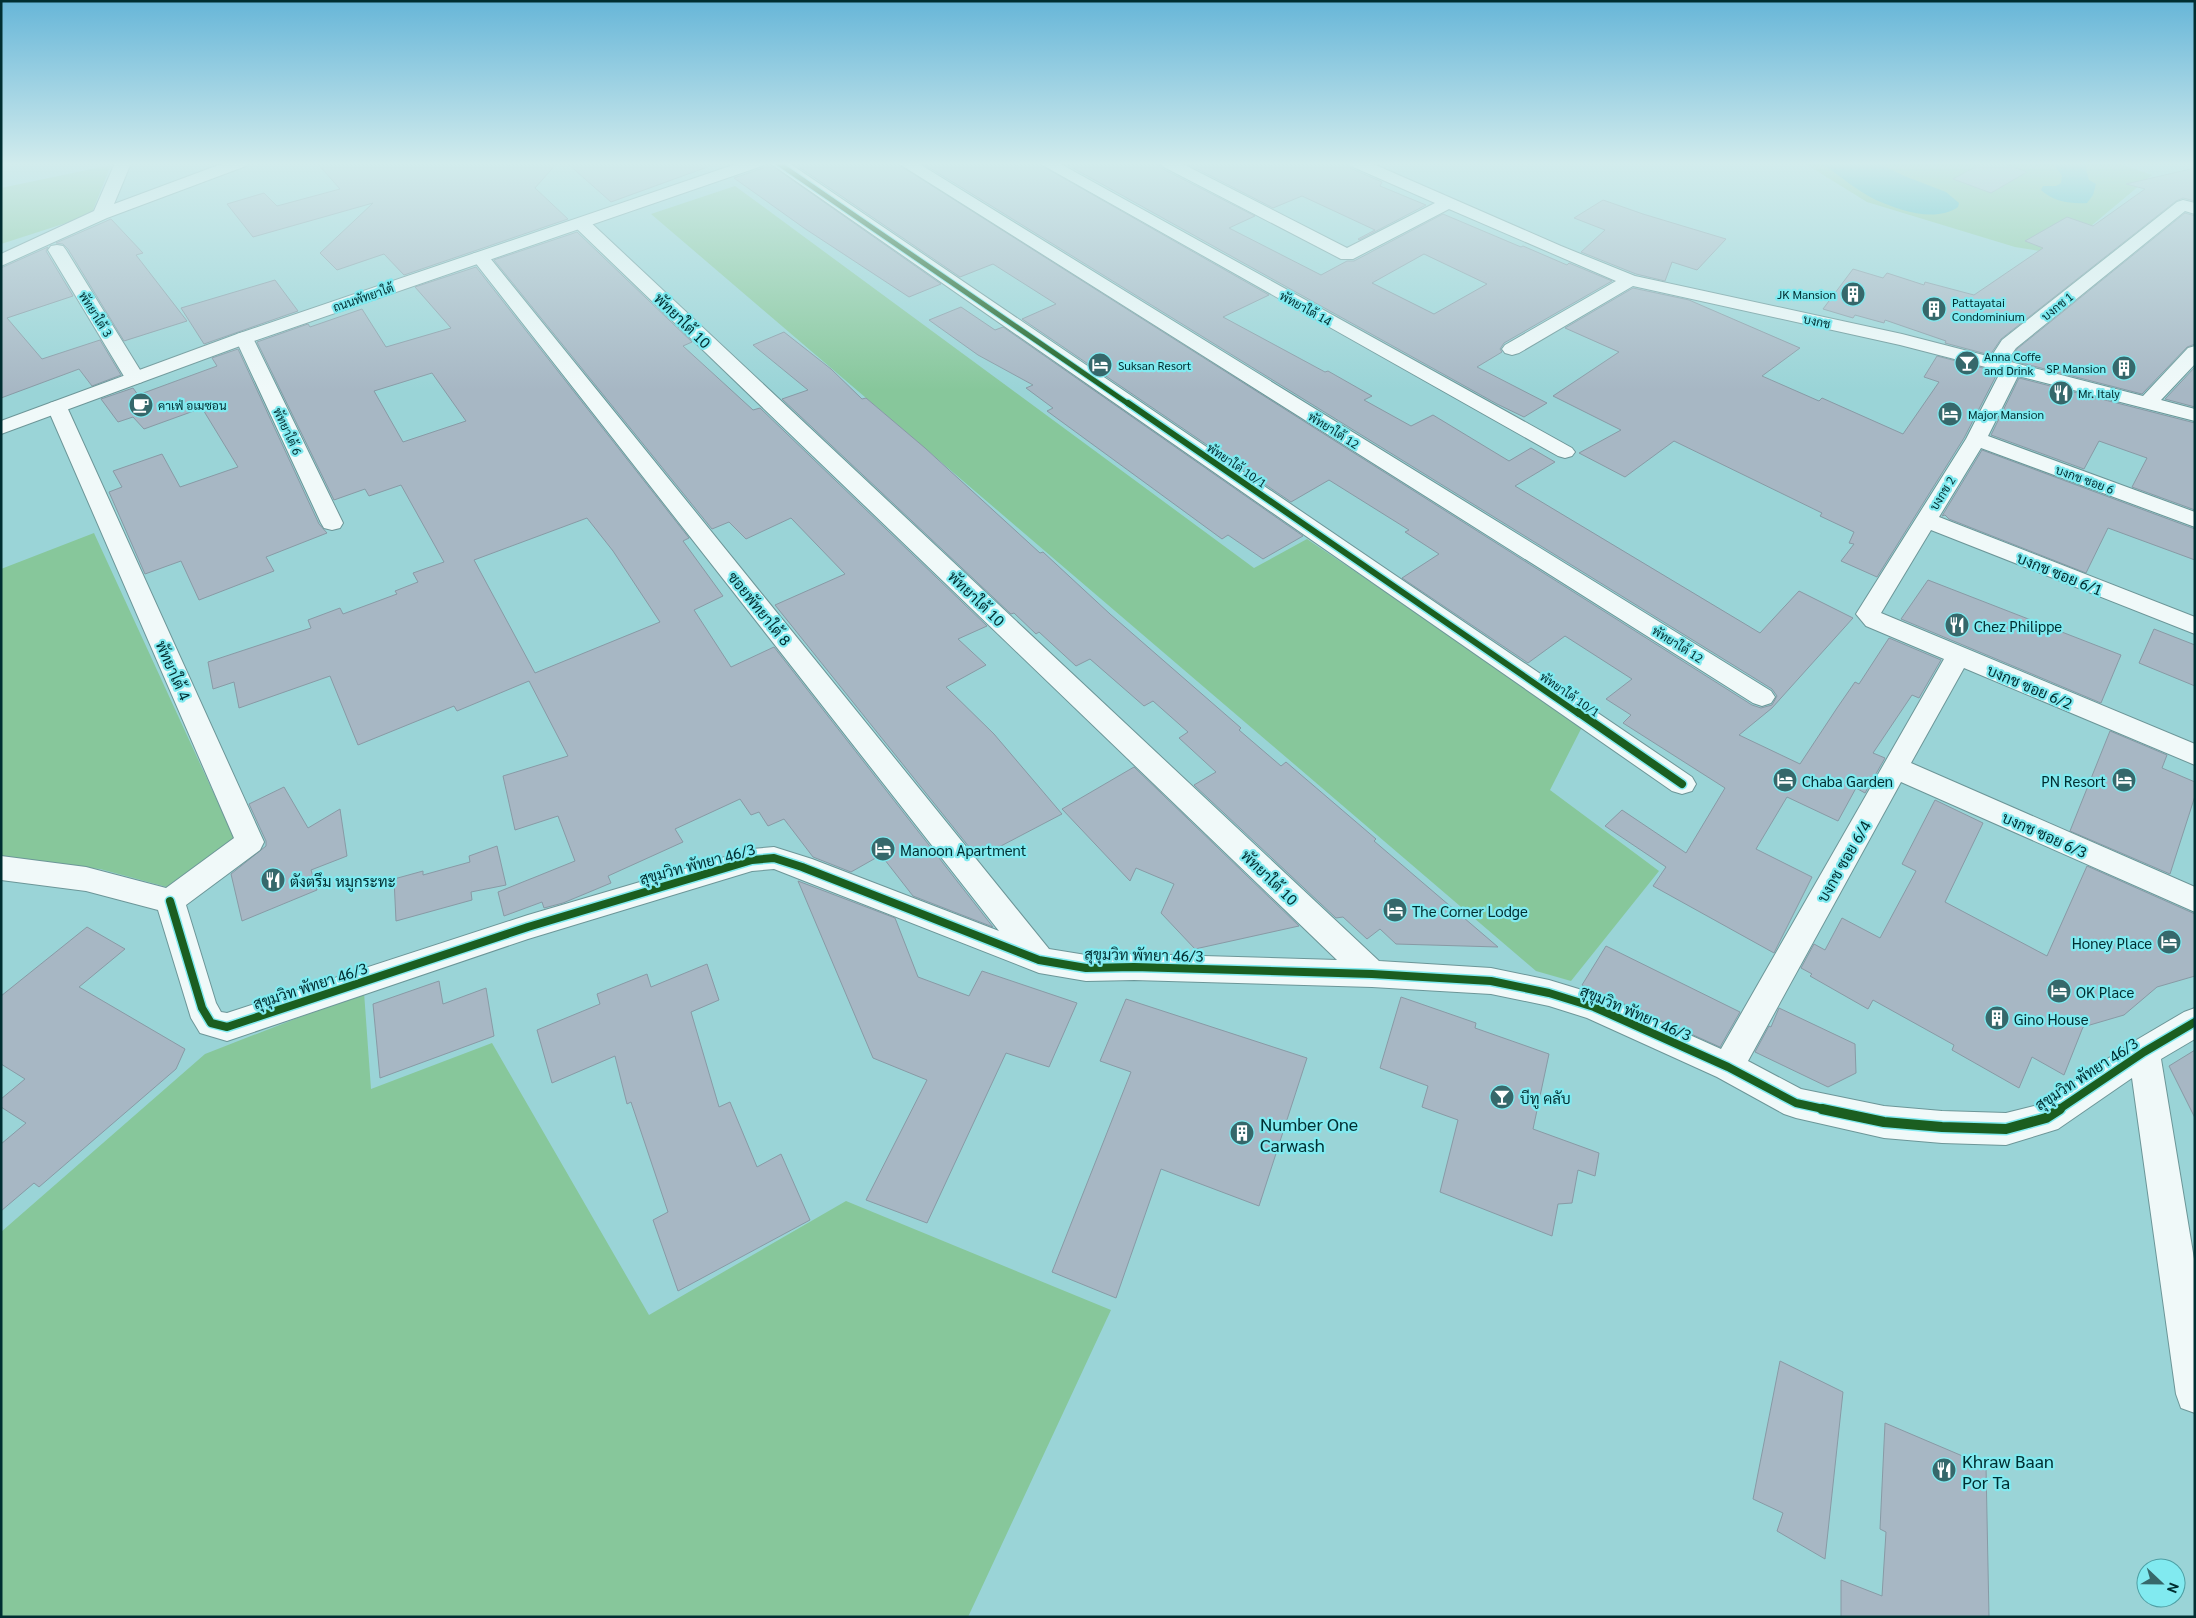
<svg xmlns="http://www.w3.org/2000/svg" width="2196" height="1618" font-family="Georgia,Sarabun,serif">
<rect width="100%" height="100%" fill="#9ad4d7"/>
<path fill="#87c79b" d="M1804,163H2117L2152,175L2091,226L2052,253L2015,247L1867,202Z
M111,165L91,215L1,244V188Z
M735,186L1254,568L1307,539L1583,725L1550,790L1659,871L1571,981L1536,971L651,214Z
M94,533L237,844L174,889L100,869L1,861V569Z
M364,992L371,1089L492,1043L649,1315L846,1201L1111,1310L968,1617H1V1232L205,1054Z"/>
<path fill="#45bac1" d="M1821,163H1879L1902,175L1946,192L1959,203L1958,207C1935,223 1899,210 1876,200C1857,191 1839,175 1821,163Z
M2053,163H2081L2085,166L2089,180L2096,184L2093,195L2087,203C2071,204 2054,202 2041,190L2043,186H2056L2061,183L2062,176Z"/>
<path fill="#a7b7c4" stroke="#889aa5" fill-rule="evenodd" d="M317,163H557L535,188L568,219L404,275L384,254L337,270L320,253L373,203L253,237L227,204L264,193L277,206L340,189Z
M567,163H709L710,166L611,202Z
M766,163H768L941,284L909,297L804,228L734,178L763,168Z
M793,163H896L1752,705L1761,708L1772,705L1777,696L1772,689L922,163H1037L1269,295L1223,317L1325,372L1328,371L1372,396L1364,400L1411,426L1433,415L1509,461L1531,448L1555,462L1515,486L1760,633L1799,591L1853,618L1772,708L1739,735L1800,764L1837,708L1855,682L1859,684L1889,638L1941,660L1919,698L1912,695L1873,753L1885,758L1865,793L1856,788L1838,821L1787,797L1756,849L1812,877L1774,953L1653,886L1666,867L1605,826L1622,810L1686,853L1725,788L1623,723L1631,715L1606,699L1632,679L1565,636L1528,663L1402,578L1439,554L1405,532L1409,530L1329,480L1291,502L1022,319L1056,304L993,264L960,277Z
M1064,163H1158L1161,168L1255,216L1229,228L1321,275L1347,261H1354L1443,214L1521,247L1523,246L1567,265L1569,263L1612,281L1504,343L1500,349L1502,352L1477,367L1547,403L1524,417L1497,404ZM1424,254L1487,284L1434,314L1372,283Z
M1186,163H1347L1350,168L1382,182L1380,186L1426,205L1359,240L1358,239L1375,230L1302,196L1273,208Z
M1982,163H2002L2027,172L1991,193L1953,179Z
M2195,168V201L2183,198L2176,201L2001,339L1990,355L1945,343L1946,341L1885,320L1884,323L1855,315L1853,318L1823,309L1853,269L1883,278L1887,273L1924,285L1925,282L1974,295L2043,248L2025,241L2067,217L2093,226L2145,189L2126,184Z
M1603,200L1643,214L1726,239L1697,270L1672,262L1665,281L1636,274L1581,252L1605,230L1574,218Z
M2185,213L2195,216V344L2187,347L2142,394L2010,360L2017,349Z
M111,219L143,253L136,255L187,321L124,341L68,249L63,244L56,243Z
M577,232L692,342L683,346L753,410L760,408L987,626L958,639L986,665L946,687L994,734L1062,814L978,858L775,605L845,574L791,518L746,539L729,522L712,529L494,260Z
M48,247L46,251L73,296L7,318L42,359L100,340L121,375L92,386L79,369L1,398V268Z
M476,267L689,538L683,541L723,596L694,610L731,667L774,647L993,927L913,896L881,855L851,872L813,857L784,819L768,826L759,812L751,815L740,799L675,829L683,842L608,876L611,883L563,903L544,908L542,902L504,916L498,892L575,861L558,816L515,830L503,776L568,756L529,681L457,711L454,706L358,745L330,676L239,708L234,682L213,689L208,662L311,628L308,620L340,608L343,614L397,594L395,591L418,582L413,573L444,562L401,485L369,496L365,489L334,500L257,342L308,324L310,327L362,309L386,347L451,328L415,287ZM432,373L466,421L403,442L374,391ZM587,518L613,551L660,622L535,673L474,560Z
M275,280L298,311L204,344L181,308Z
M1633,288L1689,300L1800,348L1762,376L1819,401L1822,398L1903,434L1939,382L1924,377L1937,356L1998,372L1964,438L1877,577L1841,561L1854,544L1849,543L1854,532L1820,516L1822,513L1674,441L1625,477L1579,453L1621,430L1553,396L1619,352L1565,328Z
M961,307L995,330L1003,327L1303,536L1263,559L1228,535L1222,539L1047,411L1053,408L1026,388L1033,385L978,355L929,320Z
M784,332L831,369L862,399L866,398L925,448L1040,553L1043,552L1110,614L1241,728L1239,730L1281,766L1286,762L1376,839L1374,841L1498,947L1396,944L1380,929L1367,939L1343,917L1336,918L1194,785L1216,772L1179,738L1188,732L1153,701L1144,706L1090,659L1076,666L1039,632L1036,634L1014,613L1011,614L782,399L808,390L753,345Z
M238,349L319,524L327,533L266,557L274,571L199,600L181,561L145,574L109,492L122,487L113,471L162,454L180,487L238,467L202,408L144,429L133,417L118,422L101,399L133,388L138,395L187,377L217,366L212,358Z
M2195,367V407L2165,399Z
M2019,378L2195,423V510L2132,487L2147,458L2099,441L2084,469L1991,435Z
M1982,450L2195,529V560L2108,528L2086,573L1949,519L1945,515L1942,516Z
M1928,580L2121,655L2101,703L1901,619Z
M2154,629L2195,645V686L2139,663Z
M2110,731L2167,755L2162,768L2195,782V796L2170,874L2070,831Z
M1134,767L1299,926L1195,949L1161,913L1174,884L1136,868L1130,881L1062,809Z
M284,787L308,828L340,809L347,856L311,870L317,890L242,921L231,874L266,846V841L249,804Z
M1935,800L1983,823L1945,902L2047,956L2087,866L2195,914V976L2157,987L2124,1015L2083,1027L2064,1075L2032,1057L2019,1088L1952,1050L1954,1045L1873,1000L1868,1009L1810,976L1812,974L1801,968L1814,944L1825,950L1842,918L1880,938L1916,871L1902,864Z
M497,846L506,885L471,892L472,900L396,921L394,879L423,871V875L470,862L469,856Z
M798,881L895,918L918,977L969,996L982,971L1077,1003L1049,1067L1006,1053L927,1223L866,1200L927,1080L873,1058Z
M87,927L125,949L79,987L185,1049L176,1069L39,1187L34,1183L1,1211V1144L26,1123L1,1107V1099L25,1079L1,1064V996Z
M1606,946L1740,1012L1720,1047L1582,985Z
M707,964L719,1000L691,1012L719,1107L730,1102L757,1167L781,1154L810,1220L678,1291L653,1220L668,1212L631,1102L627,1104L615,1056L552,1083L537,1030L600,1004L597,994L647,974L651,987Z
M439,981L443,1004L486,988L494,1036L380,1078L373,1004Z
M1401,997L1476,1023L1475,1028L1549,1054L1533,1129L1599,1153L1595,1176L1578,1170L1572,1203L1558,1204L1552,1236L1440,1192L1458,1120L1422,1107L1428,1086L1380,1068Z
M1126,999L1307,1058L1259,1206L1161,1169L1116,1298L1052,1272L1131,1072L1100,1061Z
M1779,1008L1855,1044L1856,1073L1828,1087L1755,1052L1769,1026L1771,1027Z
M2195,1050V1118L2169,1066Z
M1780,1361L1843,1392L1825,1559L1777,1531L1783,1513L1753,1499Z
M1885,1423L1986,1466L1989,1617H1841V1580L1882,1596L1886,1532L1880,1529Z"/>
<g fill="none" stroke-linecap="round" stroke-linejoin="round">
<defs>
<path id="street" d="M115,163H131L114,204L224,163H248L246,166L107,218L1,266V254L94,211Z
M770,163H789L1692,777L1696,784L1692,791L1682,794L1672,791Z
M898,163H918L1771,691L1775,697L1771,703L1762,706L1753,703Z
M1039,163H1059L1572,448L1575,452L1572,456L1565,458L1558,456Z
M1160,163H1181L1347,248L1435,203L1351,166L1349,163H1371L1561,246L1635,276L1902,334L1991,357L2002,340L2177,202L2183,200L2195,203V214L2185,211L2016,348L2007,361L2143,396L2188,348L2195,346V364L2161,400L2195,409V421L2018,376L1988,436L2195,512V527L1981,448L1939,517L2195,617V634L1931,530L1881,613L2195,744V765L1964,668L1911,763L2195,887V912L1901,782L1748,1061L1801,1089L1884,1106L1942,1111L2006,1113L2038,1105L2133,1042L2184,1012L2195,1008V1039L2161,1059L2195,1265V1413L2181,1408L2176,1394L2132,1078L2058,1129L2006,1145L1942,1143L1884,1138L1796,1118L1784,1114L1717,1077L1587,1018L1549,1006L1491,994L1372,987L1134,980L1086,981L1039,973L774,869L752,871L528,939L227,1041L200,1033L191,1018L158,910L86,891L1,880V856L86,867L166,888L234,838L47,407L50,403L57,401L64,403L67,407L264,842L260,850L186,905L216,1003L221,1012L227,1013L528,915L752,849L774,847L812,859L999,931L474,261L471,257L474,253H486L1049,949L1086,955L1134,954L1337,960L575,227L573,223L575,219H587L1379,961L1491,968L1549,980L1605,997L1721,1049L1944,659L1866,626L1856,614L1966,439L2001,371L1900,345L1633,286L1519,353L1512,355L1505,353L1502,349L1505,345L1616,281L1449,209L1353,259H1341L1162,166Z
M57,245L63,246L66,250L145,378L142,382L135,384L128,382L125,378L48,250L51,246Z
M244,332L251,334L253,338L343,523L340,528L332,530L324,528L321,523L235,338L237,334Z"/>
<path id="secondary" d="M739,163H764L762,166L251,342L1,434V421L237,334Z"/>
</defs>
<use href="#street" stroke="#6c9698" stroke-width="2"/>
<use href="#secondary" stroke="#6c9698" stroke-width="2"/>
<use href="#street" fill="#f0f9f9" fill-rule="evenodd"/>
<use href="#secondary" fill="#f0f9f9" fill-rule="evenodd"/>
<defs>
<path id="cycleway-far3" d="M778,163L1130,405"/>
<path id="cycleway-far2" d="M1128,403L1579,714"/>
<path id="cycleway-far1" d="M1578,712L1682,784
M170,901L202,1008L211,1023L227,1027L528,927L752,860L774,858L802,867L1039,960L1086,968L1134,967L1372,974L1491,981L1549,993L1594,1007L1728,1067L1796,1103L1828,1110
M2058,1110L2144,1052L2195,1022"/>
<path id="cycleway" d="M1822,1109L1884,1122L1942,1127L2006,1129L2046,1118L2060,1109"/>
</defs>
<use href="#cycleway-far3" stroke="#81eaf0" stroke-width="7"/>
<use href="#cycleway-far2" stroke="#81eaf0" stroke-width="9"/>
<use href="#cycleway-far1" stroke="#81eaf0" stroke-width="11"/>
<use href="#cycleway" stroke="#81eaf0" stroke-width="13"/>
<use href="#cycleway-far3" stroke="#1b5e20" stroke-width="5"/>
<use href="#cycleway-far2" stroke="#1b5e20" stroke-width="6"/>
<use href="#cycleway-far1" stroke="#1b5e20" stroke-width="8"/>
<use href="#cycleway" stroke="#1b5e20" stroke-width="10"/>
</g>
<linearGradient id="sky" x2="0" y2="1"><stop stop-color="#67b6d8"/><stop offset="0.42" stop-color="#d2eced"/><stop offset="1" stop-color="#d2eced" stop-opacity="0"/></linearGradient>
<rect width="2196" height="390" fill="url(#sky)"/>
<defs>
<symbol id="building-disc" viewBox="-11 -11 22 22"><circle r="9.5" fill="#36686b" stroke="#81eaf0"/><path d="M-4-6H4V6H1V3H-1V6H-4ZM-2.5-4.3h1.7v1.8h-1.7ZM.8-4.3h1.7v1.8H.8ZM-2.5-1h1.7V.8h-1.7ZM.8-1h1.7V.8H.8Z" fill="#fff"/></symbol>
<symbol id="bar-disc" viewBox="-11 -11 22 22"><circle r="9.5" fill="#36686b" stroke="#81eaf0"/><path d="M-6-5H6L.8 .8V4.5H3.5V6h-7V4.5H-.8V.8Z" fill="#fff"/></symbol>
<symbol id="hotel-disc" viewBox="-11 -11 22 22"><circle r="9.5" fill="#36686b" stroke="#81eaf0"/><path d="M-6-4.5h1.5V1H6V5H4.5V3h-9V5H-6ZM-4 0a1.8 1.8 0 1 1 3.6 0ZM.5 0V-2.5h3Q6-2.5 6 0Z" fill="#fff"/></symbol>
<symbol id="restaurant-disc" viewBox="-11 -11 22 22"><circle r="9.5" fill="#36686b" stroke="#81eaf0"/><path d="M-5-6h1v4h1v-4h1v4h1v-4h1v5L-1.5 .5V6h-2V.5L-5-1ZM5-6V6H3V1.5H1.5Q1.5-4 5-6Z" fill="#fff"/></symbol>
<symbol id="cafe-disc" viewBox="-11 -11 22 22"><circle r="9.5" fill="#36686b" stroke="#81eaf0"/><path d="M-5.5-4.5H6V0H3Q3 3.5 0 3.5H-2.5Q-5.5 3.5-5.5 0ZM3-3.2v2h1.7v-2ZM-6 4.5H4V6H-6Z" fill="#fff"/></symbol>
</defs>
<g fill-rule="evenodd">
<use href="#building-disc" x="1839" y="280" width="28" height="28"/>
<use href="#building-disc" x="1920" y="295" width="28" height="28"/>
<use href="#bar-disc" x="1953" y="349" width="28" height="28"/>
<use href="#hotel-disc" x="1086" y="351" width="28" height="28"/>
<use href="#building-disc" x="2110" y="354" width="28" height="28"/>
<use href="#restaurant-disc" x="2047" y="379" width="28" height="28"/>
<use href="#cafe-disc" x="127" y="391" width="28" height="28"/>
<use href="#hotel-disc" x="1936" y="400" width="28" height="28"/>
<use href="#restaurant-disc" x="1943" y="611" width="28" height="28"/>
<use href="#hotel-disc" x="1771" y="766" width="28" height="28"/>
<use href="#hotel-disc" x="2110" y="766" width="28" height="28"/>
<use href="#hotel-disc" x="869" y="835" width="28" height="28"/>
<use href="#restaurant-disc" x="259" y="866" width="28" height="28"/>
<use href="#hotel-disc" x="1381" y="896" width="28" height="28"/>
<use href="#hotel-disc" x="2155" y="928" width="28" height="28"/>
<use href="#hotel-disc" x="2045" y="977" width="28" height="28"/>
<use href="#building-disc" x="1983" y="1004" width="28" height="28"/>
<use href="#bar-disc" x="1488" y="1083" width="28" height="28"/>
<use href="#building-disc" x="1228" y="1119" width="28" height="28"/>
<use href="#restaurant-disc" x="1930" y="1456" width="28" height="28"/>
</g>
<g text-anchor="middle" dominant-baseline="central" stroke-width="4.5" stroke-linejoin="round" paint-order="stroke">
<g font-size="12" fill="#002e31" stroke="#81eaf0" text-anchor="start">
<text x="1836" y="294" text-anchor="end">JK Mansion</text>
<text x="1952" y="302">Pattayatai<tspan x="1952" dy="14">Condominium</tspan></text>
<text x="1984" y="356">Anna Coffe<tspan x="1984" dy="14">and Drink</tspan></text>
<text x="1118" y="365">Suksan Resort</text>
<text x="2106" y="368" text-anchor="end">SP Mansion</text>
<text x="2078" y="393">Mr. Italy</text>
<text x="158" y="405">คาเฟ่ อเมซอน</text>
<text x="1968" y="414">Major Mansion</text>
</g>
<g font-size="12" fill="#002e31" stroke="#81eaf0">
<text transform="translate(363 297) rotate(-19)">ถนนพัทยาใต้</text>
<text transform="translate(2057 306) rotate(-39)">บงกช 1</text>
<text transform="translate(1306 308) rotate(29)">พัทยาใต้ 14</text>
<text transform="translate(96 314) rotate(58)">พัทยาใต้ 3</text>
<text transform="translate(1817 321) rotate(12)">บงกช</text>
<text transform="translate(1334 430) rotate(32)">พัทยาใต้ 12</text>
<text transform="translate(288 431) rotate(65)">พัทยาใต้ 6</text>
<text transform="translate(1237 465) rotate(34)">พัทยาใต้ 10/1</text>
<text transform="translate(2085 479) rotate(20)">บงกช ซอย 6</text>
<text transform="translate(1942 493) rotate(-58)">บงกช 2</text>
<text transform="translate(1678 644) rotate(32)">พัทยาใต้ 12</text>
<text transform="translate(1570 694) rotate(34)">พัทยาใต้ 10/1</text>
</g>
<g font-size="15" fill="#002e31" stroke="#81eaf0">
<text transform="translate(683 320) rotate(44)">พัทยาใต้ 10</text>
<text transform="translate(2060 573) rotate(22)">บงกช ซอย 6/1</text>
<text transform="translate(977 598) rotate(44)">พัทยาใต้ 10</text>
<text transform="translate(760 608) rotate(51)">ซอยพัทยาใต้ 8</text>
<text transform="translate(174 670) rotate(66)">พัทยาใต้ 4</text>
<text transform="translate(2030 686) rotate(23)">บงกช ซอย 6/2</text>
<text transform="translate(2045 834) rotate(24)">บงกช ซอย 6/3</text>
<text transform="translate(1843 861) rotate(-60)">บงกช ซอย 6/4</text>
<text transform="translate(697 863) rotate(-15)">สุขุมวิท พัทยา 46/3</text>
<text transform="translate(1270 877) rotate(44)">พัทยาใต้ 10</text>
<text transform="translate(1144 954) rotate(1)">สุขุมวิท พัทยา 46/3</text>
<text transform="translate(310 985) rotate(-18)">สุขุมวิท พัทยา 46/3</text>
<text transform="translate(1636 1012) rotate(23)">สุขุมวิท พัทยา 46/3</text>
<text transform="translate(2086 1073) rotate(-33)">สุขุมวิท พัทยา 46/3</text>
</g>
<g font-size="15" fill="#002e31" stroke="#81eaf0" text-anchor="start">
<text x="1974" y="625">Chez Philippe</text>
<text x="1802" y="780">Chaba Garden</text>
<text x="2106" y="780" text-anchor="end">PN Resort</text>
<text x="900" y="849">Manoon Apartment</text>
<text x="290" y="880">ตังตรึม หมูกระทะ</text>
<text x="1412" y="910">The Corner Lodge</text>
<text x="2152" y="942" text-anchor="end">Honey Place</text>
<text x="2076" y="991">OK Place</text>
<text x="2014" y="1018">Gino House</text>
<text x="1520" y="1097">บีทู คลับ</text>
</g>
<g font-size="18" fill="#002e31" stroke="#81eaf0" text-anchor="start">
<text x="1260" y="1123">Number One<tspan x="1260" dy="21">Carwash</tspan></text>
<text x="1962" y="1460">Khraw Baan<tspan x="1962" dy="21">Por Ta</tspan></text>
</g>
</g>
<rect width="2196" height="1618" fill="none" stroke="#002e31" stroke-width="5"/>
<g transform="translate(2161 1583) rotate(112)"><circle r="24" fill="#81eaf0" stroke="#4d9fa4"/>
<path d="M0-4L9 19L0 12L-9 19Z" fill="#36686b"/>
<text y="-8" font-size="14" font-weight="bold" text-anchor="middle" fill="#002e31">N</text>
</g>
</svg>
